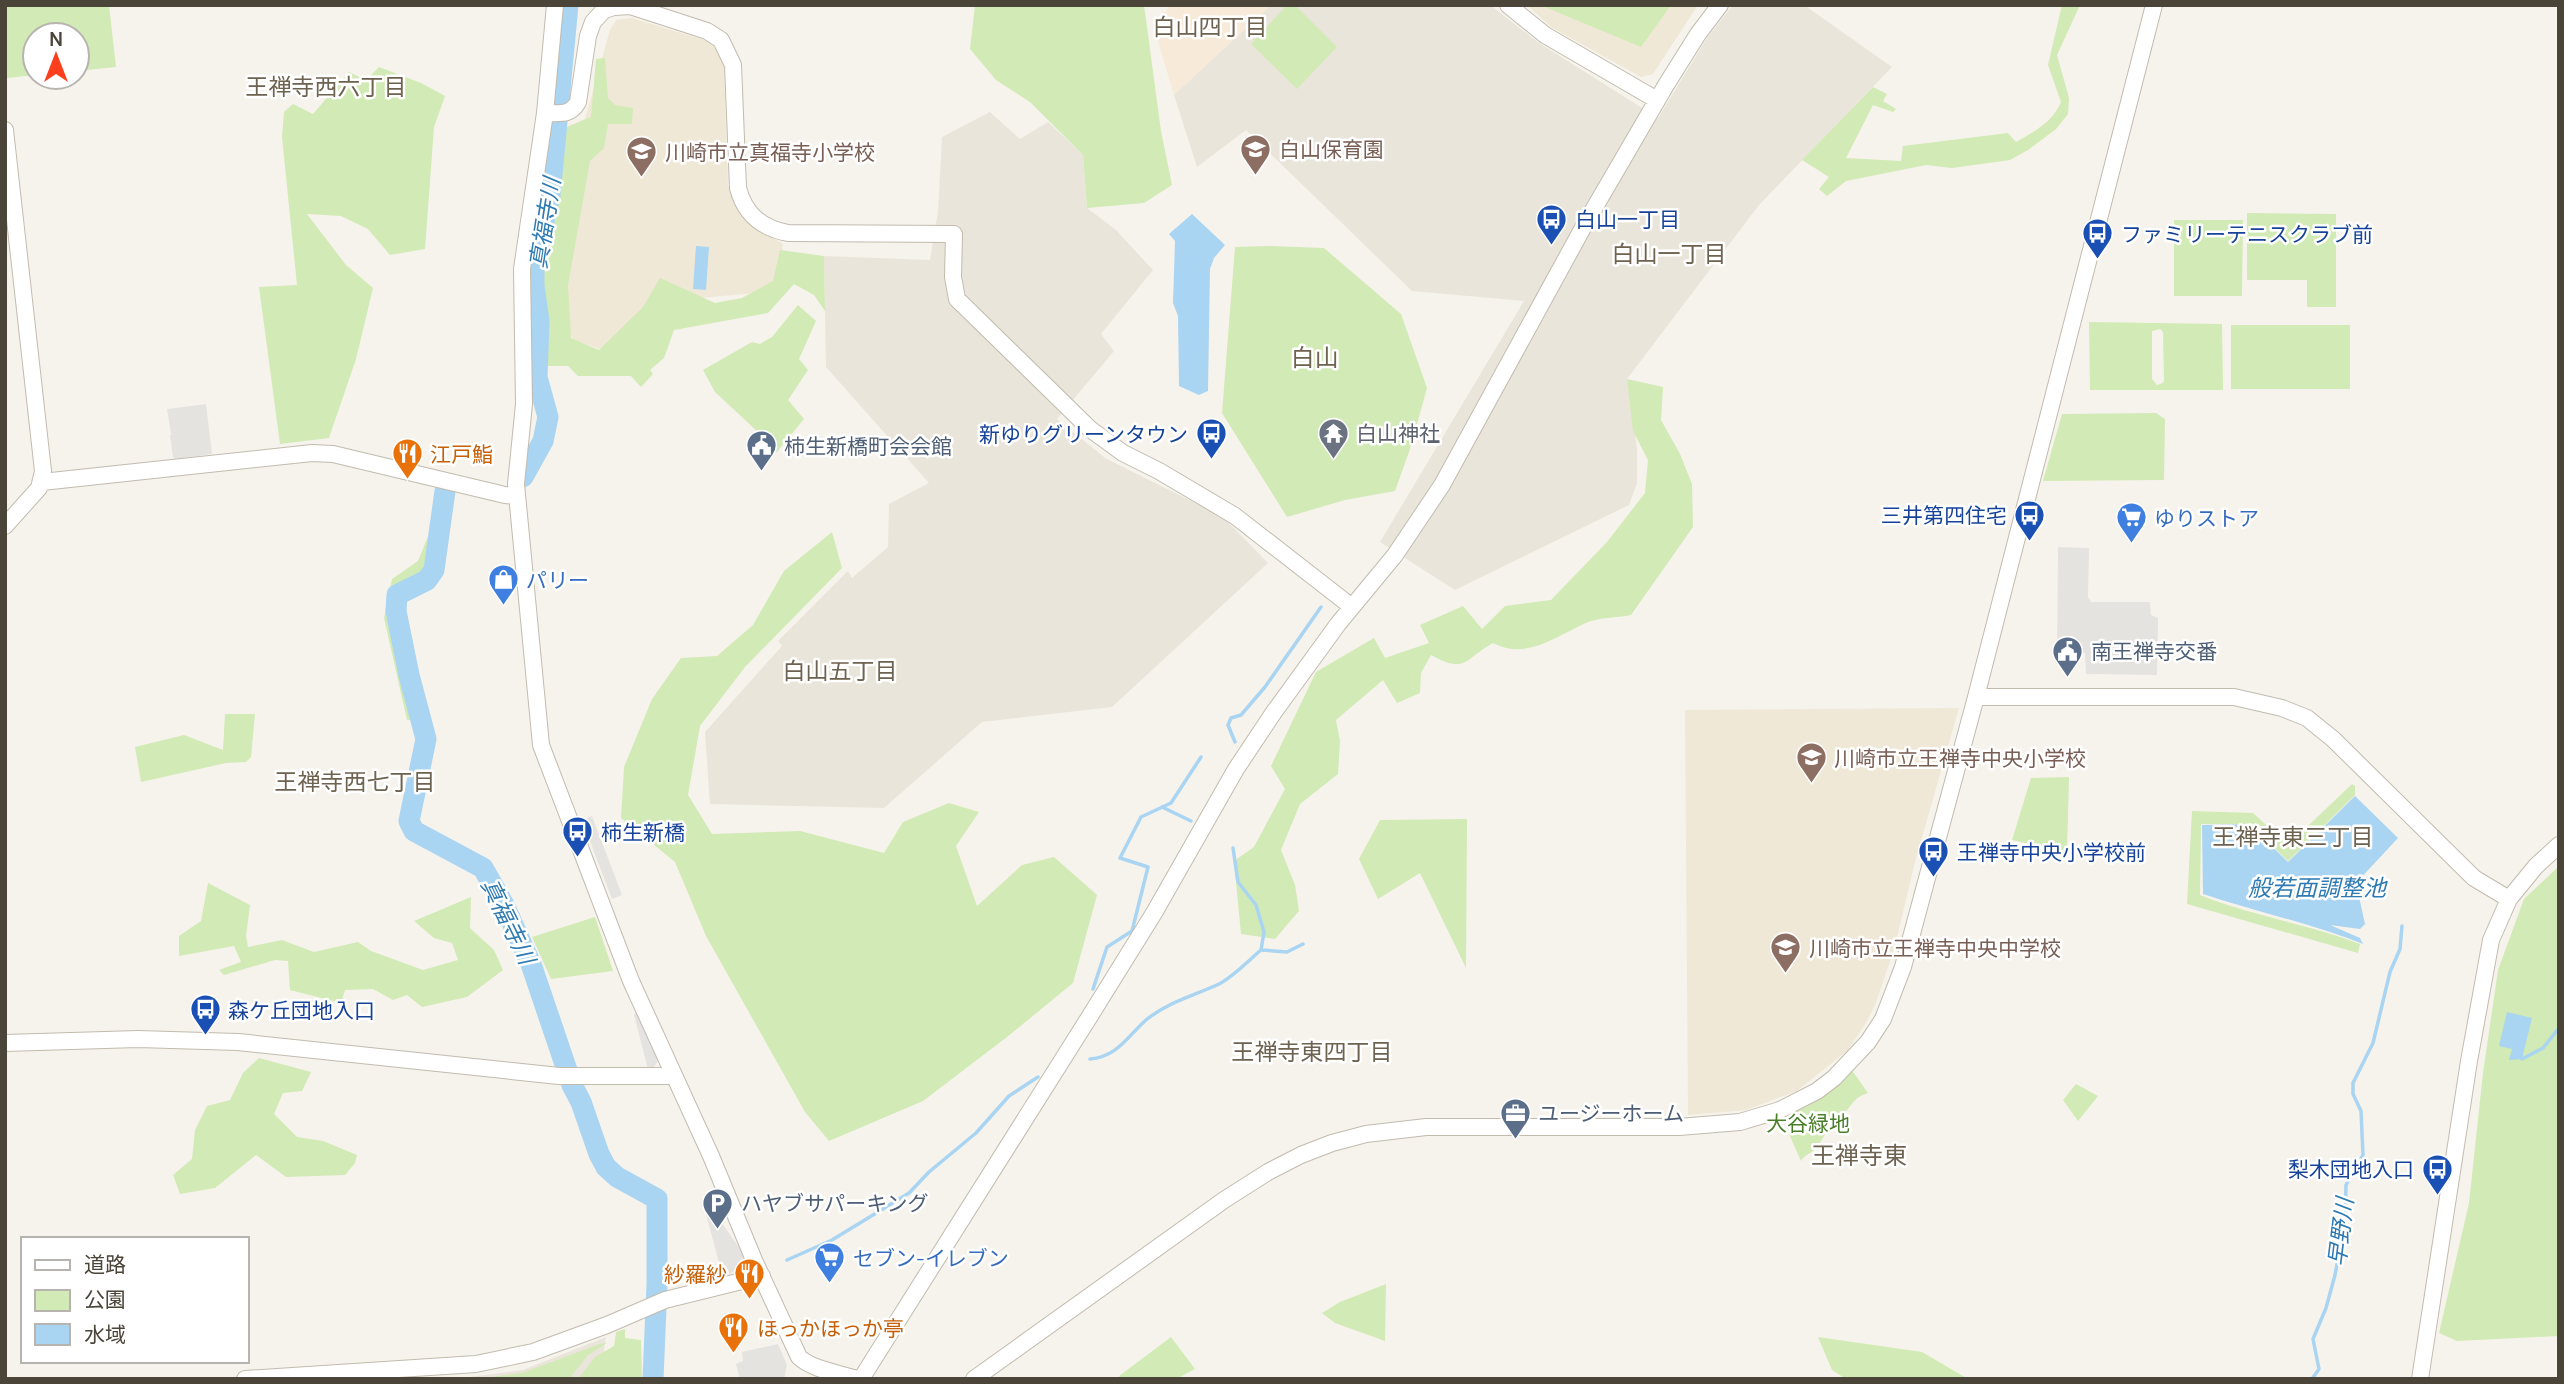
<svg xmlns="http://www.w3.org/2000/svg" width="2564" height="1384" font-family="Manrope,'Noto Sans JP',sans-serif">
<rect width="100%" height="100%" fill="#f6f3ec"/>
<path fill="#eae5da" d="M1271,5H1490L1539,43L1658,118L1707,38L1733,5H1804L1892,67L1759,205L1627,379L1637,449V483L1629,505L1455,590L1380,542L1524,301L1412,291L1246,130L1197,167L1174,95Z
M990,112L1020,139L1048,122L1083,155L1087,208L1116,230L1153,270L1101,334L1114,351L1057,419L1105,458L1223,517L1268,563L1112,707L982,722L884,808L710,804L705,732L782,646L778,641L848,571L852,578L888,547L889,504L929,483L826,367L824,256L930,260L938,212L942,137Z
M606,1337L600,1379H453L523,1370Z"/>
<path fill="#f7ead8" d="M1171,5H1271L1174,95L1153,25Z"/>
<path fill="#efe8d6" d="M1527,5H1698L1653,74L1641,77L1551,27Z
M632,18L707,41L720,50L724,63L728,185L736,205L746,222L783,244L777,280L756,293L700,298L694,304L681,330L640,321L600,349L574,340L544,297L540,266L548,235L564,128L585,119L610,30L616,20Z
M1959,708L1915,862L1895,946L1876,1003L1866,1023L1848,1050L1797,1091L1746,1110L1688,1115L1685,710Z"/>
<path fill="#d2eab5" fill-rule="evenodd" d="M5,5H109L116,67L77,71V35H35V75L7,78Z
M975,5H1144L1161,131L1172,185L1144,203L1087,208L1083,155L1030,102L996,80L970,49Z
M1287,5H1295L1337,47L1297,89L1251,44Z
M1546,5H1671L1641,47L1545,7Z
M2062,5H2080L2057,55L2069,98L2068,114L2056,129L2028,150L2010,160L1952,168L1926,165L1846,181L1827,196L1819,189L1829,177L1802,160L1873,87L1887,94L1883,101L1896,109L1893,112L1873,105L1846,158L1901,161L1903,146L2008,133L2016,142C2035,131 2052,123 2061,102L2048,65Z
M605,58L608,98L615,105L633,108L632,124H608L604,148L590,161L568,285L571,338L599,350L643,307L660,278L715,303L742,298L773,281L780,250L824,256L825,311L814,295L794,284L768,313L674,330L664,358L650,370L653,374L641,387L631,376H578L568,366H545L533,360L560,130L591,117L596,59Z
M379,67L421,83L445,96L434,127L425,249L390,255L368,229L341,216L307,214L346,265L373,288L356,359L329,438L280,444L259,287L297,285L282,137L284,112L293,104L313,114L349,72L366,80Z
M2247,213L2336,214V307H2307V280H2247Z
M2174,220H2243L2242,296H2174Z
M1270,246L1324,248L1401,314L1427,388L1410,449L1395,491L1345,500L1287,517L1222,413L1235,247Z
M798,305L816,321L799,359L808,370L788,400L804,419L776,453L757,434L758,432L715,392L703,370L752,342L760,344L772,337Z
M2089,322L2222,324L2223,390H2090ZM2160,329L2163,332L2164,380L2163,383L2157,385L2152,379V331Z
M2231,325H2350V389H2231Z
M1627,379L1663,387L1661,420L1680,454L1692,484L1693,527L1631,615C1617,618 1599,617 1586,623C1556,636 1526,661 1493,643C1463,660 1466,674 1431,655L1421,673L1420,693L1397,703L1383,680L1336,720L1340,741L1338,774L1300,804L1281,850L1295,885L1299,911L1275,939L1241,934L1234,861L1254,847L1285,789L1271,766L1316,672L1374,638L1385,658L1429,643L1420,625L1463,606L1482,629L1505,606L1551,600L1607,542L1645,493L1648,460L1633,431Z
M2156,413L2165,419L2164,480L2043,481L2062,414Z
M442,530L432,574C416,580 399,585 393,602L416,720H407L384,618L392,579L418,561L429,534Z
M832,532L842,568L745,667L700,726L688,795L712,834L800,831L884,853L903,822L949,803L979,812L956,846L977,906L1022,865L1054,857L1097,895L1073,983L1007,1037L923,1101L829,1141L805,1112L706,936L675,862L621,818L624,767L652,699L681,658L717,656L753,625L784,571Z
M225,714H255L251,757L246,762L226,763L141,782L135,747L184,735L223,750Z
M2069,777L2067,852L2012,840L2031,778Z
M2352,784L2355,786V795L2288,861L2250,824H2201L2200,895C2252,916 2308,924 2360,944L2358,953L2187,904L2192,811L2253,813L2288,845Z
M1467,819L1466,968L1420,873L1378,899L1359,859L1380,820Z
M2559,866V1336L2457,1341L2439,1333L2469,1203L2483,1073L2498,970L2524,899Z
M208,883L250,905L246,936L248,947L282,940L314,952L358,942L371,951L423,970L458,960L452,943L434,938L414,921L471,897L470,928L494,950L503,970L467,997L422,1007L407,995L393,1000L373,989L345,990L341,1003L290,990L288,961L275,960L224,975L219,970L241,962L234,946L179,956V936L201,921Z
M595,917L613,971L551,979L532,937Z
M259,1058L311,1072L302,1091L283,1093L274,1114L297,1137L323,1141L357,1155L355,1163L345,1175L286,1177L256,1155L215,1188L180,1194L173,1175L192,1159L195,1130L207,1106L230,1100L243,1073Z
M1849,1066L1868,1093C1854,1097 1852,1105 1843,1115C1839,1119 1833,1122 1830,1127C1824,1134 1821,1144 1814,1150C1809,1155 1805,1154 1801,1161L1785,1125L1782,1111Z
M2076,1084L2098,1096L2078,1121L2063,1100Z
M1386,1284L1385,1341L1335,1323L1322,1313L1340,1302Z
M625,1329V1338L641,1340L642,1379H578L595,1357L614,1346L616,1332Z
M1171,1337L1195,1369L1176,1379H1121L1119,1376Z
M1818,1337L1922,1352L1968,1379H1846L1832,1370Z
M607,1343L588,1355L569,1379H476L522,1373L600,1344Z"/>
<path fill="#e5e3e0" d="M206,404L212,454L175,459L173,457L170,435L173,434H171L167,409Z
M2058,547L2089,548L2088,597L2091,602H2150L2151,615L2158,618L2157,675L2086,674L2085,653L2057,654Z
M592,816L622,895L612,899L582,820Z
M637,1011L660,1058L653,1068L648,1069L634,1015Z
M714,1195L722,1223L749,1262L723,1278L702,1199Z
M778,1344L787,1365L784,1379H740L736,1364L743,1361L742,1352Z"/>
<path fill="#a9d4f2" d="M1192,214L1225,245L1214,258L1210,269L1208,391L1199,395L1179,386L1178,316L1173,303L1175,241L1169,234Z
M696,246L709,247L706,290L693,289Z
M2355,796L2398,838L2356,883L2365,924L2360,929L2330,925L2360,938L2363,944C2311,923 2256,912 2203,894L2202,825L2249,824L2288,862Z
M2507,1012L2532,1018L2522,1059L2509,1060L2512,1049L2499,1046Z"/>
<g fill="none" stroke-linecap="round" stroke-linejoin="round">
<path stroke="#a9d4f2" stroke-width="3.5" d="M1235,742L1228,725L1231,718L1241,715L1265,687L1321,607
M1162,807L1191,821
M1262,950L1287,952L1303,944
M1093,989L1107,947L1132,931L1148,867L1120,858L1141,817L1171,803L1201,757
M1090,1059C1117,1057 1127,1037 1146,1020C1168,1002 1193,996 1219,984C1234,976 1248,961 1261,950L1264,932L1256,905L1238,882L1233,848
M2522,1059L2543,1048L2559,1028
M787,1260L832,1240L909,1193L929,1172L976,1133L1009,1096L1038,1077
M656,1295L660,1289
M2312,1379L2319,1369L2313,1339L2326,1308L2335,1275L2345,1223L2346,1185L2363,1155L2361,1111L2353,1094V1083L2373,1043L2390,972L2400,949L2402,926"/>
<path stroke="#a9d4f2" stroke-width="21" d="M523,477L543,441L548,417L537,377L539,321L534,286V265L550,195L568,5
M445,491L434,570L427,580L397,595L396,611L409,675L426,739L409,821L414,831L483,868L504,905L531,964L572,1085L581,1102L599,1154L606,1167L617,1177L657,1199V1284L653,1379"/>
<defs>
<path id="minor" d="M555,5L545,113L522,269L524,404L516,484L541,745L631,981L711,1156L754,1260L799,1357C813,1370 839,1373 857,1379
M1508,5L1545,35L1657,100
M545,113C560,113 570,116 578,102L588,36L593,22L604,10L614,7L630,6L707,31L721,40L733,65L738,188C745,215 762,228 788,233L954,234L953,277L957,299L1090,429L1123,453L1159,471L1235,516L1352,607
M5,130L43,471L39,488L5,526
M42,482L312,453L333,454L505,495L517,496
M1976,697H2234L2282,708L2307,718L2333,739L2474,878L2509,899
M5,1043L138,1039L238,1042L559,1076H674
M245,1379L476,1364L533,1352L607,1325L665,1300L762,1276
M861,1379L1090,1016L1154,913L1236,769L1274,712L1338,624L1395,555L1442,485L1585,224L1666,85L1698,34L1720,5
M974,1379L1224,1200L1268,1172L1301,1155L1332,1143L1366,1134L1426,1127H1679L1740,1122L1780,1110L1817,1091L1834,1078L1868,1042L1883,1019L1903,967L1976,697L2154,5
M2420,1379L2469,1061L2491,940L2509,899L2536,866L2559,845"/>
</defs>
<use href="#minor" stroke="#c2bbae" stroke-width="18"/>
<use href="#minor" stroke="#fff" stroke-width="16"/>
</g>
<defs>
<symbol id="school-pin" viewBox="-11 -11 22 30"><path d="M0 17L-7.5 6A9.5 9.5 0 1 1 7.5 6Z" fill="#8d6e63" stroke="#fff"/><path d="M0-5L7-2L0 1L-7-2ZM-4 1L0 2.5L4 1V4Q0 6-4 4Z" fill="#fff"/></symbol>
<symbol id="bus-pin" viewBox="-11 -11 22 30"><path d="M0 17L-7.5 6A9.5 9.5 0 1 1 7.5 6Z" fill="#1a4fb4" stroke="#fff"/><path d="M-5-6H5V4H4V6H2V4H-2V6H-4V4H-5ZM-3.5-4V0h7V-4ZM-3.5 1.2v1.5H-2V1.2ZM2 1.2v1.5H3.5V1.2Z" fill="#fff"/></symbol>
<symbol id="temple-pin" viewBox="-11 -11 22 30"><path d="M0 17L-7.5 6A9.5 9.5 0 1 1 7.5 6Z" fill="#6b7280" stroke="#fff"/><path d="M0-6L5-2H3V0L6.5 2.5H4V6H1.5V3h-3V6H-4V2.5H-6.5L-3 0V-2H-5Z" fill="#fff"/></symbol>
<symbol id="civic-pin" viewBox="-11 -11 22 30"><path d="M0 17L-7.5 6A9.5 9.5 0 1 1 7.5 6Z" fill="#5c6f8a" stroke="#fff"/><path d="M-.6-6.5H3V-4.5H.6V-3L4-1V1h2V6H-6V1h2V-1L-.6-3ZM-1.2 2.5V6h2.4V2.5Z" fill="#fff"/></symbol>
<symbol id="restaurant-pin" viewBox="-11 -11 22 30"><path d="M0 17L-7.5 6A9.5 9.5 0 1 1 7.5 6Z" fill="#e8710a" stroke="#fff"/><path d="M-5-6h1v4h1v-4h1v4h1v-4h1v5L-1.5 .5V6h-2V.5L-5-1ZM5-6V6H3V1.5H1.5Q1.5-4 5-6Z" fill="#fff"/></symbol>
<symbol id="supermarket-pin" viewBox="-11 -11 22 30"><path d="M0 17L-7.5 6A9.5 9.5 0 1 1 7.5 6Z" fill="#3f7fe0" stroke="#fff"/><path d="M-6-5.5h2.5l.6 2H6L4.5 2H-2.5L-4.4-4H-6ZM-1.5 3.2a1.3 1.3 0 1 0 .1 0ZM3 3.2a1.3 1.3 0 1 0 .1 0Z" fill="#fff"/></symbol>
<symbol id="shop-pin" viewBox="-11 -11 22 30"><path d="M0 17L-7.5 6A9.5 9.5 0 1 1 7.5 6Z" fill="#3f7fe0" stroke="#fff"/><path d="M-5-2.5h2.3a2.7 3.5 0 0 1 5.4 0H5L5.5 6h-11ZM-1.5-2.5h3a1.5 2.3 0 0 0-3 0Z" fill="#fff"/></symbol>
<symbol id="office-pin" viewBox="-11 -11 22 30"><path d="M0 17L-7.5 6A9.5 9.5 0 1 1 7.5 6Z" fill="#5c6f8a" stroke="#fff"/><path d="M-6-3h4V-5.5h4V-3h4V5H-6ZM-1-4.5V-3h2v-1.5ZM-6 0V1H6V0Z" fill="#fff"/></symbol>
<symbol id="parking-pin" viewBox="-11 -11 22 30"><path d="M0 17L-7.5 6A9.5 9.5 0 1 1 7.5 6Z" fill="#5c6f8a" stroke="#fff"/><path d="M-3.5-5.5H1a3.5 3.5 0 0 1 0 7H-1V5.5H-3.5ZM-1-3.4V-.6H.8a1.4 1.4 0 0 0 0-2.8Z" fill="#fff"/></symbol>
</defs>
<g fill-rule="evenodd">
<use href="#school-pin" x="1238" y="132" width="35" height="47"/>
<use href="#school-pin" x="624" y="134" width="35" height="47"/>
<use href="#bus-pin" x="1534" y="202" width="35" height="47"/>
<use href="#bus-pin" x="2080" y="216" width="35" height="47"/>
<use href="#temple-pin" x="1316" y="416" width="35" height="47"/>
<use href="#bus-pin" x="1194" y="416" width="35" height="47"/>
<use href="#civic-pin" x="744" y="428" width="35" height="47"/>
<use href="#restaurant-pin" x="390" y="436" width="35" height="47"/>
<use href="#bus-pin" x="2012" y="498" width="35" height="47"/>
<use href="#supermarket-pin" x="2114" y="500" width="35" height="47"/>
<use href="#shop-pin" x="486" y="562" width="35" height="47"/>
<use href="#civic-pin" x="2050" y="634" width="35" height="47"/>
<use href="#school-pin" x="1794" y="740" width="35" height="47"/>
<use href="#bus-pin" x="560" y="814" width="35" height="47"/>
<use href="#bus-pin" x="1916" y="834" width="35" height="47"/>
<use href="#school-pin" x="1768" y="930" width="35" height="47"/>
<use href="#bus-pin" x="188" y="992" width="35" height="47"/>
<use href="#office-pin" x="1498" y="1096" width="35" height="47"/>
<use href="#bus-pin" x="2420" y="1152" width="35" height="47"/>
<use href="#parking-pin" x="700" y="1186" width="35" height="47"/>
<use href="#supermarket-pin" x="812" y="1240" width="35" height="47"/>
<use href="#restaurant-pin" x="732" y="1256" width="35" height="47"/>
<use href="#restaurant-pin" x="716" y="1310" width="35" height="47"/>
</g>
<g text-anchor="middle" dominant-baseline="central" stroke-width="5" stroke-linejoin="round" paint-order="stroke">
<g font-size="21" fill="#785e54" stroke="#fff" text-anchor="start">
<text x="1279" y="149">白山保育園</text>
<text x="665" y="152">川崎市立真福寺小学校</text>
<text x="1834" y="758">川崎市立王禅寺中央小学校</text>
<text x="1809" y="948">川崎市立王禅寺中央中学校</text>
</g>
<g font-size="21" fill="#164399" stroke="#fff" text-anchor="start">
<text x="1575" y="219">白山一丁目</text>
<text x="2121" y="234">ファミリーテニスクラブ前</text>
<text x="1188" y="434" text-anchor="end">新ゆりグリーンタウン</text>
<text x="2007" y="515" text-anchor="end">三井第四住宅</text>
<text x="601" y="832">柿生新橋</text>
<text x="1957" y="852">王禅寺中央小学校前</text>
<text x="228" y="1010">森ケ丘団地入口</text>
<text x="2414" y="1169" text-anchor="end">梨木団地入口</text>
</g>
<g font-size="21" fill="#5b616d" stroke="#fff" text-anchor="start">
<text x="1356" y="433">白山神社</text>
</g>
<g font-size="21" fill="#4e5e75" stroke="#fff" text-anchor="start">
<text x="784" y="446">柿生新橋町会会館</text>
<text x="2091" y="651">南王禅寺交番</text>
<text x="1538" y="1113">ユージーホーム</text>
<text x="741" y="1203">ハヤブサパーキング</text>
</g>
<g font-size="21" fill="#c56008" stroke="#fff" text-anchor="start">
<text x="430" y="454">江戸鮨</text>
<text x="727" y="1274" text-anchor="end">紗羅紗</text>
<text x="757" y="1328">ほっかほっか亭</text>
</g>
<g font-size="21" fill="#366cbe" stroke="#fff" text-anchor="start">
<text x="2154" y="518">ゆりストア</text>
<text x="526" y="580">パリー</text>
<text x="853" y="1258">セブン-イレブン</text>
</g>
<g font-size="21" fill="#4a7f2a" stroke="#fff">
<text x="1808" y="1123">大谷緑地</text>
</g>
<g font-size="23" fill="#6e6250" stroke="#fff">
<text x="1210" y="26">白山四丁目</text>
<text x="326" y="86">王禅寺西六丁目</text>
<text x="1669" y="253">白山一丁目</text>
<text x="840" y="670">白山五丁目</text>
<text x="355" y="781">王禅寺西七丁目</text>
<text x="2293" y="836">王禅寺東三丁目</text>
<text x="1312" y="1051">王禅寺東四丁目</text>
</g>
<g font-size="23" font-style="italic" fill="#2e7ab2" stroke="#fff">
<text transform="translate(544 223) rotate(-81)">真福寺川</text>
<text x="2317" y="887">般若面調整池</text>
<text transform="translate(509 921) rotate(64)">真福寺川</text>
<text transform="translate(2340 1232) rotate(-83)">早野川</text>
</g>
<g font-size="24" fill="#6e6250" stroke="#fff">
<text x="1315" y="356">白山</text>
<text x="1859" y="1154">王禅寺東</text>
</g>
</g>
<rect width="2564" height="1384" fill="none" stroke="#4b4439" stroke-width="14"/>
<rect x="21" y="1237" width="228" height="126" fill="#ffffff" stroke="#b7b4b0" stroke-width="2"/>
<rect x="35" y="1260" width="35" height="10" fill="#ffffff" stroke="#b7b4b0" stroke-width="2"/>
<text x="84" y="1272" font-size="21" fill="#4b4439">道路</text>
<rect x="35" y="1290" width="35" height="21" fill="#d2eab5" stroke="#b7b4b0" stroke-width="2"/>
<text x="84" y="1307" font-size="21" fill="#4b4439">公園</text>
<rect x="35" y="1324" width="35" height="21" fill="#a9d4f2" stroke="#b7b4b0" stroke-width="2"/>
<text x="84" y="1342" font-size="21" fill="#4b4439">水域</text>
<g transform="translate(56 56)"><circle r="33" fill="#ffffff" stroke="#b7b4b0" stroke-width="2"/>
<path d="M0-5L12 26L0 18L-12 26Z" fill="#fc3f1d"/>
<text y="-10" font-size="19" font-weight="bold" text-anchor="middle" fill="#4b4439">N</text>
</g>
</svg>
